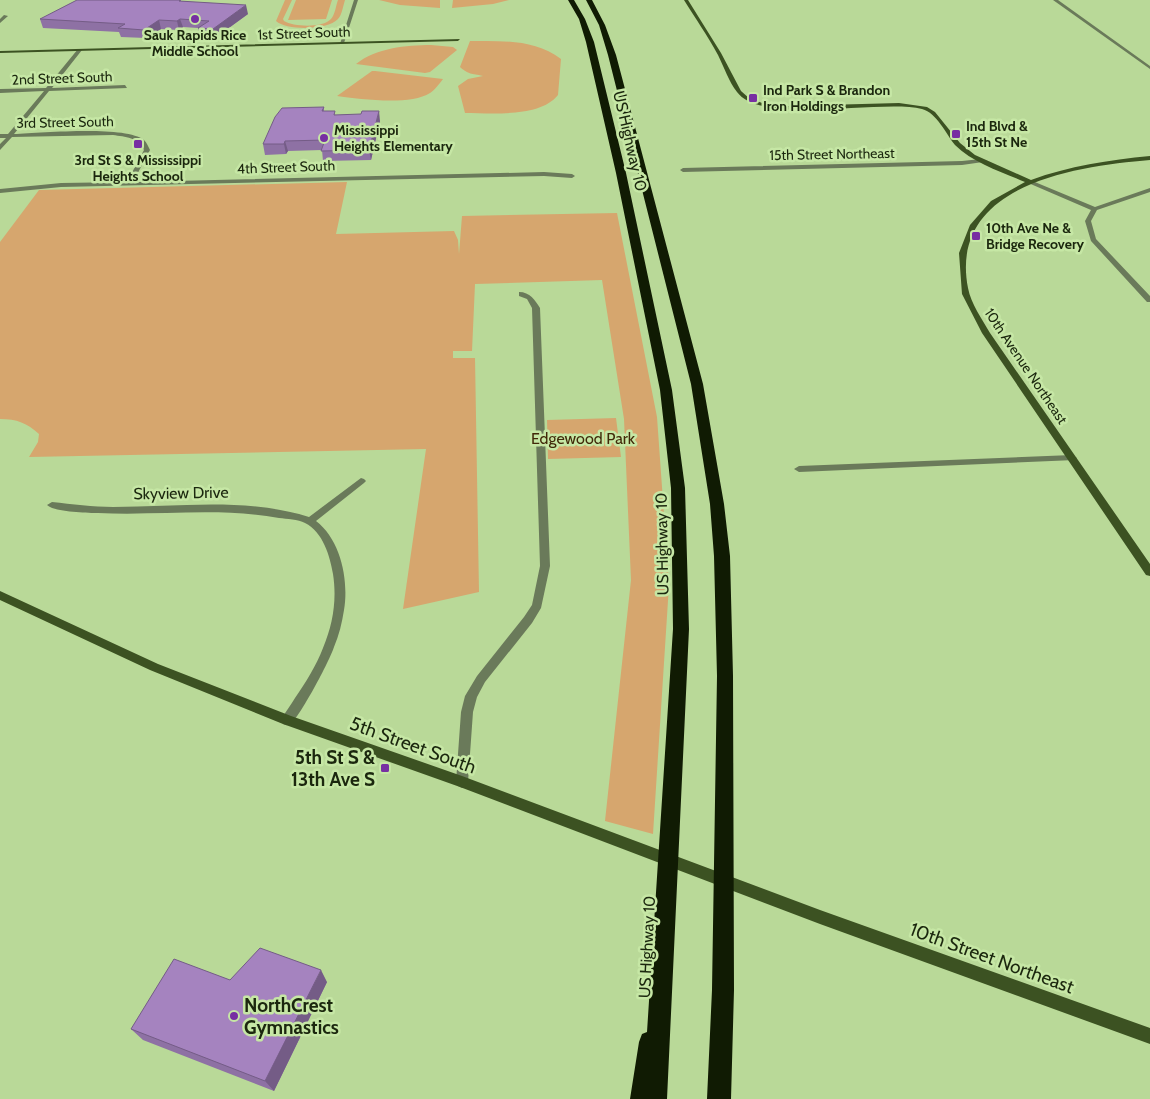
<svg xmlns="http://www.w3.org/2000/svg" width="1150" height="1099" font-family="Cabin,sans-serif">
<rect width="100%" height="100%" fill="#b9d998"/>
<path fill="#d6a66e" d="M285,0H292L283,19L284,21C294,27 323,28 331,19C335,15 336,5 338,0H345C343,6 342,15 338,19C328,30 287,31 276,21Z
M296,0H332L326,19L288,20Z
M379,0H440V8L400,5Z
M453,0H509L493,4L452,8Z
M470,41C501,41 534,39 561,59L558,95C540,118 491,113 465,113L458,86L468,79L483,76C471,73 469,75 460,67Z
M431,45L453,47L457,50L430,72L425,73L356,64C376,48 406,45 431,45Z
M372,71H375L443,79C439,84 435,90 430,93C410,106 360,99 337,96Z
M347,182L336,234L454,231L458,240L459,254L462,216L617,213L657,417L669,585L653,834L605,821L631,580L624,419L602,280L475,284L472,351H453V358H475L479,592L403,609L426,449L29,457L38,442L39,434C27,423 17,419 0,419V242L39,190Z
M616,418L621,457L548,459L547,420Z"/>
<g fill="none" stroke-linecap="round" stroke-linejoin="round">
<path fill="#6a7a5a" fill-rule="evenodd" d="M354,0H358L344,43L340,44Z
M1053,0H1058L1150,66V69Z
M4,15L8,16L0,23V19Z
M78,49L82,50L52,88L125,85L127,88L49,91L14,134C42,133 125,125 144,140C147,143 148,146 150,150L133,182L544,172L572,174L575,176L572,178L544,176L61,187L0,193V189L61,183L127,182L144,150C139,137 125,137 113,135L12,137L0,150V144L6,138H0V134H8L44,91L0,93V89L46,88Z
M981,159L984,161L983,162L962,165L683,172L680,170L683,168L962,161Z
M1026,180H1030L1095,207L1150,188V192L1097,210L1091,221L1096,239L1150,296V302H1147L1091,241L1085,221L1091,210L1026,182Z
M519,292C530,292 535,300 540,308L550,566L541,608L532,623L485,682L477,697L473,712L468,782L466,786L462,788L458,786L456,782L461,712L465,696L477,676L524,617L532,605L540,566L532,308L527,299L519,296Z
M1072,455L1077,458L1075,460L799,472L794,469L799,466Z
M361,478L364,479L366,481L364,483L316,521C341,540 349,581 344,610C342,623 339,635 334,647C330,660 299,719 290,724C287,726 286,725 283,724L281,720C285,712 291,705 295,698C306,682 316,666 323,648C333,624 337,600 333,574C330,556 323,532 305,523C298,519 287,519 279,518C219,507 159,516 98,513C87,513 54,512 47,505L52,502C72,504 93,507 113,507C178,507 246,497 309,517Z"/>
<path fill="#3c5222" fill-rule="evenodd" d="M684,0H688L721,53L741,91L750,99L766,104L788,106L899,103L927,107L935,112L960,143L975,155L1031,180C1069,166 1109,160 1150,156V160C1075,166 948,185 968,288C971,304 982,319 990,333L1150,564V576L1146,575L982,333L962,294L959,253L970,225L991,201L1025,182C1002,172 973,163 955,145C946,134 937,113 922,109C880,99 762,126 737,92C729,82 724,67 718,55C708,36 695,18 684,0Z
M460,39L458,41L0,53V51Z
M0,591L158,664L291,716L462,776L820,910L1150,1028V1044L820,924L460,787L283,724L150,670L0,600Z"/>
<path fill="#101b03" fill-rule="evenodd" d="M568,0H574L585,19L594,42L626,173L672,390L685,488L689,629L667,1099H630L639,1042L642,1034L647,1032L673,629L671,488L660,390L616,173L586,42L579,19Z
M586,0H592L605,25L616,55L703,384L724,504L730,556L733,676L734,990L731,1099H707L712,990L717,676L714,556L710,504L691,384L608,55L599,25Z"/>
</g>
<path fill="#8e71a4" d="M184,1L248,14L215,38L200,37L198,28L183,27L179,30L161,29L146,38L121,37L119,32L43,28L40,19Z
M324,107V111L336,115L380,121L371,160L323,161L322,150L288,151L286,154L265,155L263,144Z
M230,980L327,982L274,1091L143,1040L131,1029Z"/>
<path fill="#745c86" d="M246,5L248,14L215,38L213,29Z
M180,19L183,27L179,30L177,21Z
M159,20L161,29L146,38L144,30Z
M379,111L380,121L371,160L369,150Z
M285,141L288,151L286,154L284,144Z
M321,970L327,982L274,1091L265,1081Z"/>
<path fill="#a583bf" stroke="#745c86" d="M77,0H181L179,1L246,5L213,29L198,28L209,21L180,19L177,21L159,20L144,30L118,28L125,24L40,19Z
M324,107L322,111H335L334,115L361,114L362,111H379L369,150L321,151L325,140L285,141L284,144H263L275,117L282,108Z
M260,948L321,970L265,1081L131,1029L174,959L230,980Z"/>
<g fill="#772fa2" stroke="#c6e7a5" stroke-width="2">
<circle cx="195" cy="19" r="5"/>
<rect x="748" y="93" width="10" height="10" rx="2.5"/>
<rect x="951" y="129" width="10" height="10" rx="2.5"/>
<circle cx="324" cy="138" r="5"/>
<rect x="133" y="139" width="10" height="10" rx="2.5"/>
<rect x="971" y="231" width="10" height="10" rx="2.5"/>
<rect x="380" y="763" width="10" height="10" rx="2.5"/>
<circle cx="234" cy="1016" r="5"/>
</g>
<g text-anchor="middle" dominant-baseline="central" stroke-width="5" stroke-linejoin="round" paint-order="stroke">
<g font-size="14" fill="#1b270e" stroke="#c6e7a5">
<text transform="translate(304 33) rotate(-2)">1st Street South</text>
<text transform="translate(62 78) rotate(-2)">2nd Street South</text>
<text transform="translate(65 122) rotate(-1)">3rd Street South</text>
<text transform="translate(832 154) rotate(-1)">15th Street Northeast</text>
<text transform="translate(286 167) rotate(-2)">4th Street South</text>
<text transform="translate(1026 366) rotate(56)">10th Avenue Northeast</text>
</g>
<g font-size="14" font-weight="bold" fill="#1b270e" stroke="#c6e7a5" text-anchor="start">
<text x="195" y="35" text-anchor="middle">Sauk Rapids Rice<tspan x="195" dy="16">Middle School</tspan></text>
<text x="763" y="90">Ind Park S &amp; Brandon<tspan x="763" dy="16">Iron Holdings</tspan></text>
<text x="966" y="126">Ind Blvd &amp;<tspan x="966" dy="16">15th St Ne</tspan></text>
<text x="334" y="130">Mississippi<tspan x="334" dy="16">Heights Elementary</tspan></text>
<text x="138" y="160" text-anchor="middle">3rd St S &amp; Mississippi<tspan x="138" dy="16">Heights School</tspan></text>
<text x="986" y="228">10th Ave Ne &amp;<tspan x="986" dy="16">Bridge Recovery</tspan></text>
</g>
<g font-size="16" fill="#1b270e" stroke="#c6e7a5">
<text transform="translate(630 141) rotate(77)">US Highway 10</text>
<text transform="translate(181 493) rotate(-1)">Skyview Drive</text>
<text transform="translate(662 544) rotate(-91)">US Highway 10</text>
<text transform="translate(647 947) rotate(-87)">US Highway 10</text>
</g>
<g font-size="16" fill="#412909" stroke="#c6e7a5">
<text x="583" y="438">Edgewood Park</text>
</g>
<g font-size="19" fill="#1b270e" stroke="#c6e7a5">
<text transform="translate(413 745) rotate(20)">5th Street South</text>
<text transform="translate(992 958) rotate(20)">10th Street Northeast</text>
</g>
<g font-size="19" font-weight="bold" fill="#1b270e" stroke="#c6e7a5" text-anchor="end">
<text x="375" y="757">5th St S &amp;<tspan x="375" dy="22">13th Ave S</tspan></text>
<text x="244" y="1005" text-anchor="start">NorthCrest<tspan x="244" dy="22">Gymnastics</tspan></text>
</g>
</g>
</svg>
